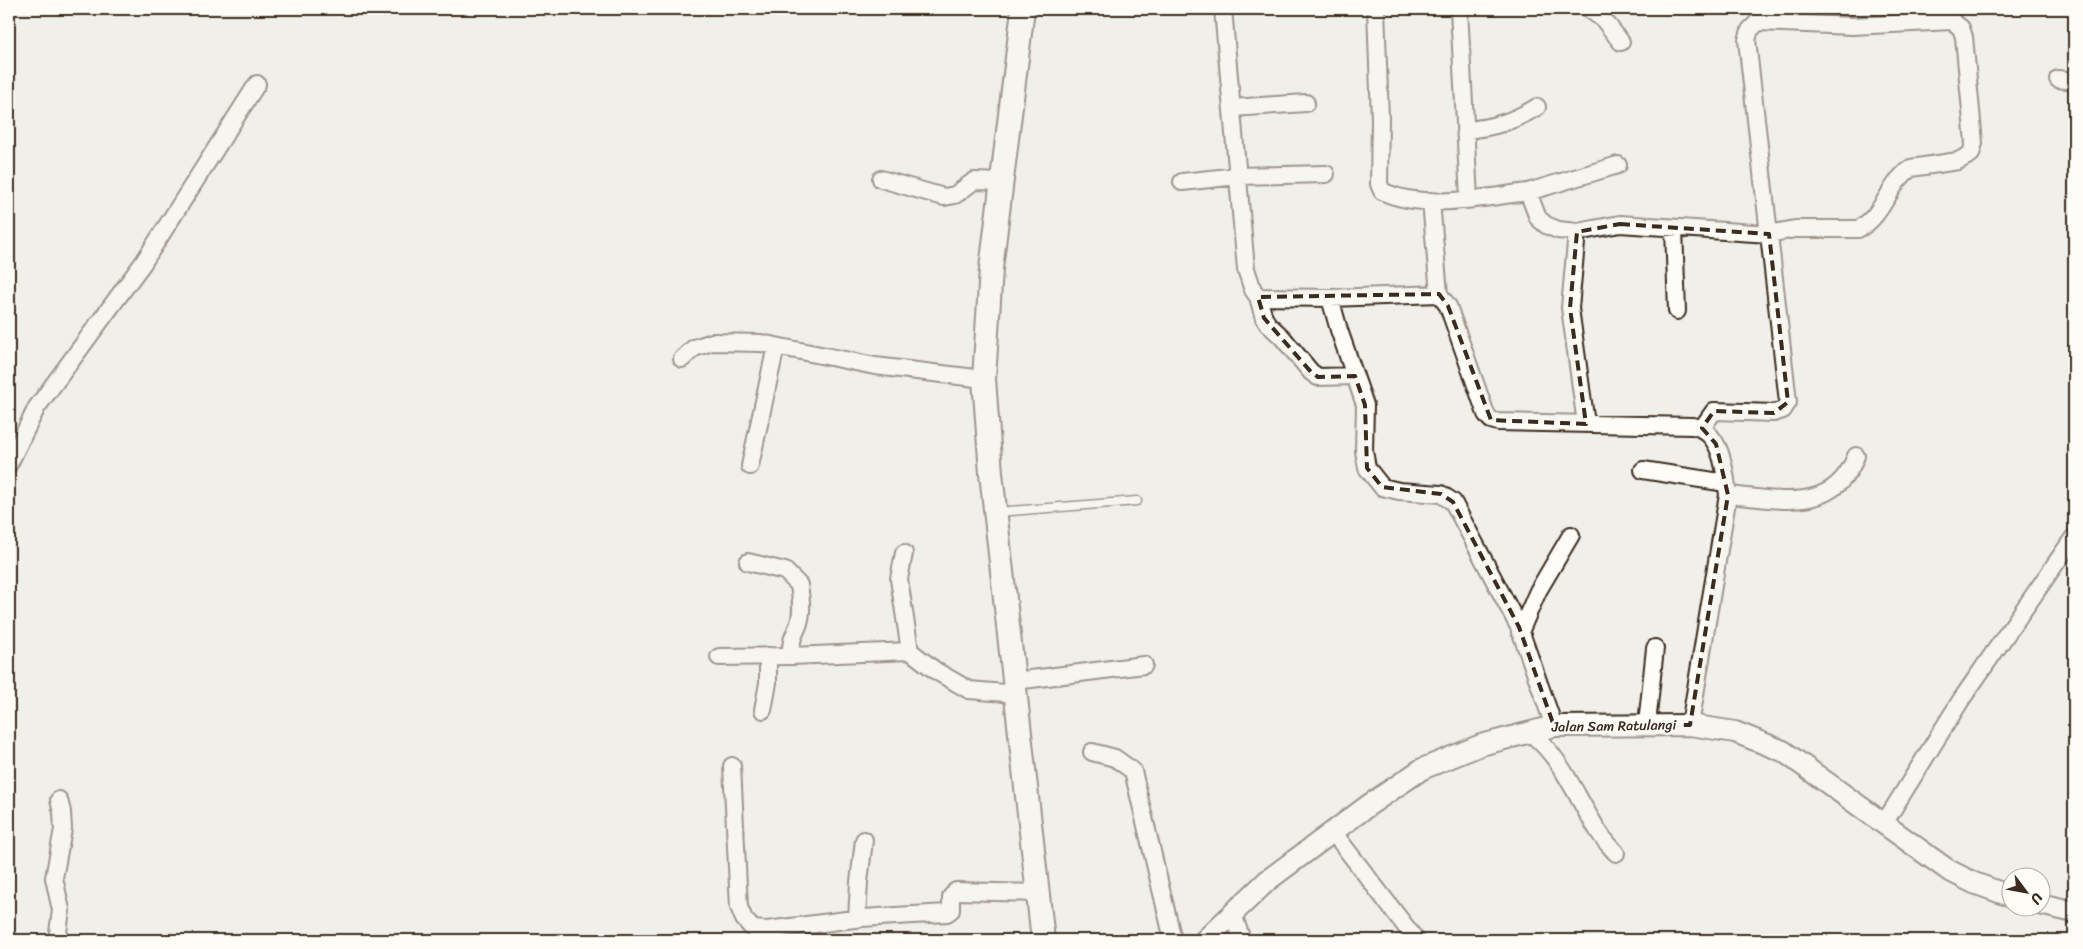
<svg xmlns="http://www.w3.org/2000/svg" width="2083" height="949" font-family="Sriracha,sans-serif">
<rect width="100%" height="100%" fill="#f1efea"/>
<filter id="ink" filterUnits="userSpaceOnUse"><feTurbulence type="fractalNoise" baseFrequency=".02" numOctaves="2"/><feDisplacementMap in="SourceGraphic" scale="10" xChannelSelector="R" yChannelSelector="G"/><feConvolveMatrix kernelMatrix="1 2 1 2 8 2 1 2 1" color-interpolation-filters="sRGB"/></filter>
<g filter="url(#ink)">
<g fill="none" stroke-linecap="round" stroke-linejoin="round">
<defs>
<path id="service" d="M997,512L1137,501"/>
<path id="minor" d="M1223,9L1246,269L1253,290L1258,297L1330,298L1439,294L1448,306L1486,414L1491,420L1498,422L1693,426C1722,432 1725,471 1728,495L1690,725
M1376,9L1380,119L1379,184L1382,191C1422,211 1485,197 1528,192L1538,218L1546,225L1558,230L1577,232L1620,224L1769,234L1795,229H1858C1884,216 1888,184 1911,168L1958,161L1971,154L1974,143L1964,37L1961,28L1952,21L1852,26L1758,22L1750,30L1747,40L1788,402L1783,410L1774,413L1714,411L1702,428
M1459,9L1469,199
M1589,9L1604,20L1621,42
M2058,79L2074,81
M1232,108L1306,103
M1465,130C1493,128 1514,121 1537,107
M881,179L944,197L955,195L974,181L1001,182
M1182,182L1238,176L1326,174
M1528,192L1618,165
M1431,201L1439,294
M1674,229L1677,311
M1577,232L1570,308L1586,424
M1258,297L1264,318L1268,324L1282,337L1311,372L1318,377L1355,376
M1330,298L1339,330L1365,405L1364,451L1367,468L1382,487L1399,491L1441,494L1453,502L1519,627L1554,726
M682,359L694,348L712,342L761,343L875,366L984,379
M9,464L37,407L143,263L257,84
M750,466L776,346
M1643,470L1726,483
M1728,495C1778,499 1834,515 1856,456
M904,553L899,579L910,651
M748,562L785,571L799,585C801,598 803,613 798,626C793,637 790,643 791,656L910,651L936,671L969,690L1017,694
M1520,632L1538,591L1571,535
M719,657L791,656
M1015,681L1144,665
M763,710L768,683V656
M1647,724L1655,648
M1529,732C1562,757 1575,795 1597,829C1602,838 1609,845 1616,853
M1092,752L1115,758L1133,771L1173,940
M732,766L739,907L744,919L753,929L767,930L862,918L947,913L951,910V897L956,891L1038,893
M1883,825L1961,700L2074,537
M1333,832L1416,940
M1233,914L1242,940
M857,919L859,882L864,840
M57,940L61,910L54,878L63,829L62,812L59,800"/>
<path id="tertiary" d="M2040,904L2074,912
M1205,940L1268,880L1369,805L1422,769L1481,745L1554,726L1690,725L1735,732L1783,751L1948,870L1974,883L2010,896"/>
<path id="secondary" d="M1023,9L991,269L984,379L991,473L1043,940"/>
</defs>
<use href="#service" stroke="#3b2a1e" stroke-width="11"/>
<use href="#minor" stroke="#3b2a1e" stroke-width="20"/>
<use href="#tertiary" stroke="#3b2a1e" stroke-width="24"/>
<use href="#secondary" stroke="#3b2a1e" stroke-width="26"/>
<use href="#service" stroke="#fdfcf7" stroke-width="8"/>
<use href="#minor" stroke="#fdfcf7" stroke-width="16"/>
<use href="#tertiary" stroke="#fdfcf7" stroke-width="20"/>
<use href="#secondary" stroke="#fdfcf7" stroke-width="22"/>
</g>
</g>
<path d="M0 0H2083V949H0ZM1620,224L1769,234L1788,402L1774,413L1714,411L1702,428L1716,444L1728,495L1690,725L1554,726L1519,627L1453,502L1441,494L1382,487L1367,468L1365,405L1355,376L1318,377L1311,372L1264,318L1258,297L1439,294L1448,306L1491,420L1586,424L1570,308L1577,232Z" fill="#f1efea" fill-opacity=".55" fill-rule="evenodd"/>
<path fill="none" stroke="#3b2a1e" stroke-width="4" stroke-dasharray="10 6" stroke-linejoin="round" d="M1620,224L1769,234L1788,402L1774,413L1714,411L1702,428L1716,444L1728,495L1690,725L1554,726L1519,627L1453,502L1441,494L1382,487L1367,468L1365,405L1355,376L1318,377L1311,372L1264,318L1258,297L1439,294L1448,306L1491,420L1586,424L1570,308L1577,232Z"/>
<g text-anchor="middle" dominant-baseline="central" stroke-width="5" stroke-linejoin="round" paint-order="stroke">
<g font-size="14" fill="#3b2a1e" stroke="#fdfcf7">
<text transform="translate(1614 726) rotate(-1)">Jalan Sam Ratulangi</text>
</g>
</g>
<rect width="2083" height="949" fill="none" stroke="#fdfcf7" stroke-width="30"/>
<rect x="15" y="15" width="2053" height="919" fill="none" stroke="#3b2a1e" stroke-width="2" filter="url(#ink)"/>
<g transform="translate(2026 892) rotate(122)"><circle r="24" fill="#fdfcf7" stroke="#afa8a0"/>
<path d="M0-4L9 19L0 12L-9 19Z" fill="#3b2a1e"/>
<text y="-8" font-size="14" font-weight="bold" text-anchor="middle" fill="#3b2a1e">U</text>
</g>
</svg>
